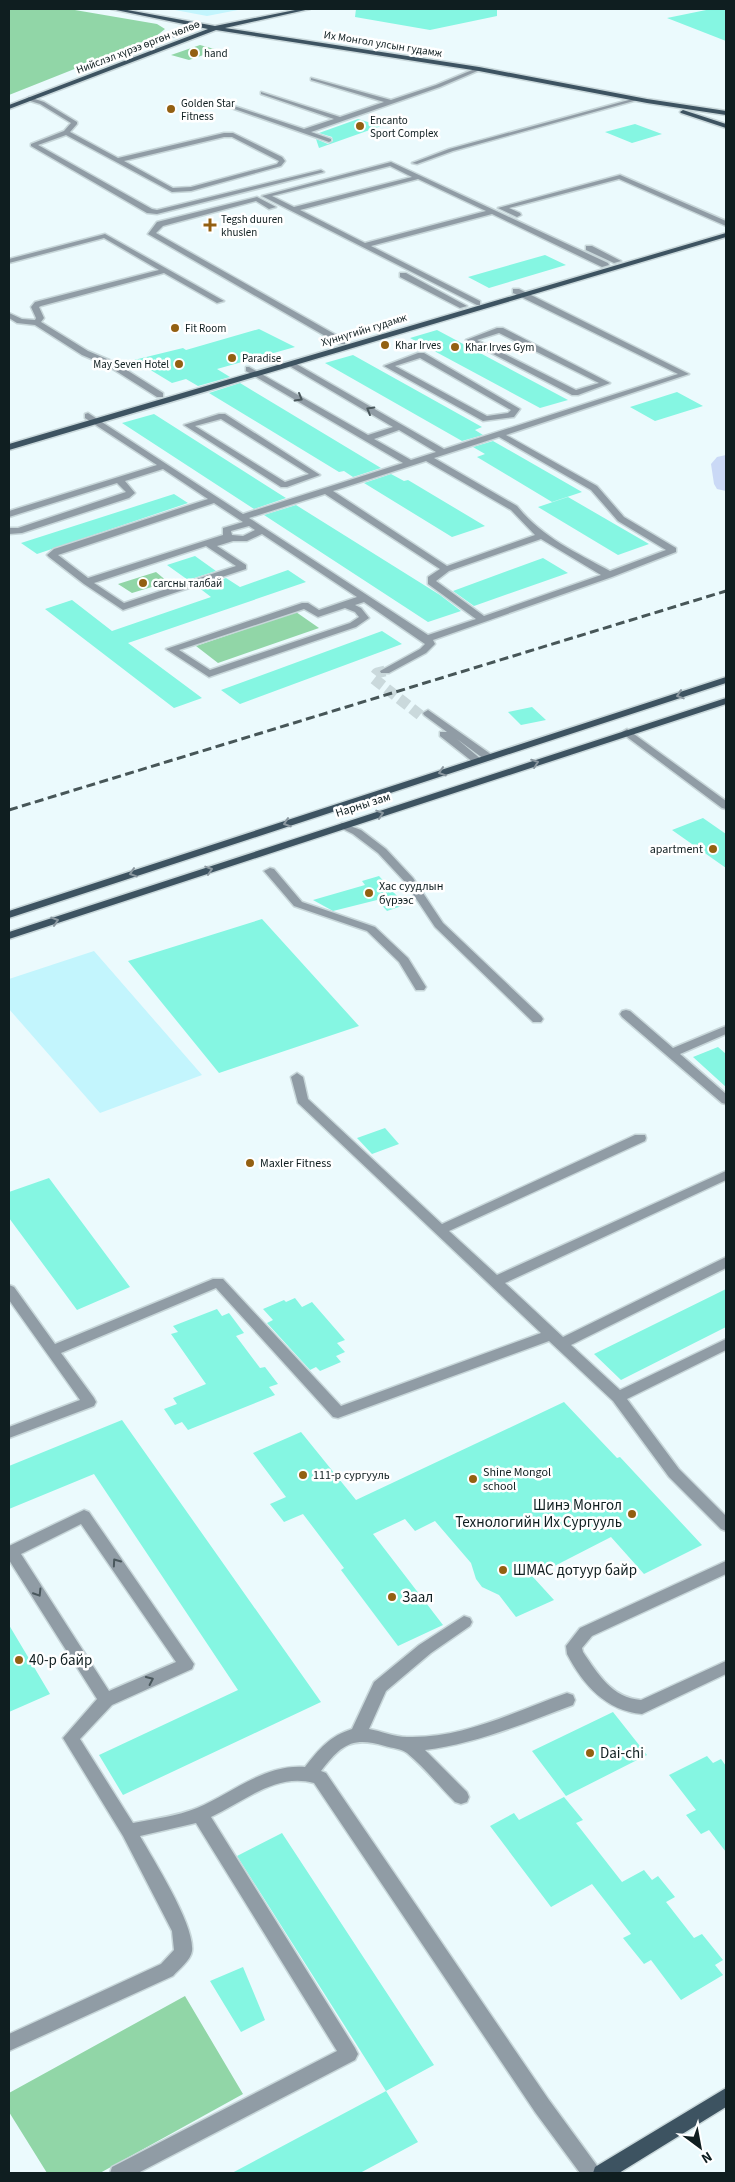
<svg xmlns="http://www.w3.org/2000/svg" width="735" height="2182" font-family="'Source Sans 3',sans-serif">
<rect width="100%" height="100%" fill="#ebfafd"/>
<path fill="#c3f5fd" d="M178,9H243L207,16L175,10Z
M94,951L202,1075L100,1113L9,1009V979Z"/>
<path fill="#91d6a7" d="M9,9H69L157,24L165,29L155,37L9,95Z
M200,45L218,50L189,60L171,55Z
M156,572L168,582L132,593L118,584Z
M296,612L319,628L218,663L196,646Z
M185,1996L243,2094L100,2173H47L9,2112V2093Z"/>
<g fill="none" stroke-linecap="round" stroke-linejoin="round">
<path fill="#cad9f6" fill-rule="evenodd" d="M726,455V491L717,489L714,484L711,464L717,457Z"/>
</g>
<path fill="#85f6e2" d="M356,9H497V16L430,30L355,17Z
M711,9H726V41L667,18Z
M358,119L381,126L319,148L316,139L328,144L333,141L332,137L319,133Z
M635,124L662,134L632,143L605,132Z
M545,255L566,265L489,288L468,277Z
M259,329L295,347L217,369L230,377L198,386L186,379L172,383L134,360L183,348L186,350Z
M437,330L452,338L568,400L540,408L410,338Z
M353,355L482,427L475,430L483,435L462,441L325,363Z
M240,383L381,468L353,477L344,471L339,472L209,393Z
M677,392L703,406L655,421L630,407Z
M154,414L278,493L286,498L254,509L122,423Z
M493,441L582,492L552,502L477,457L485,454L473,447Z
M391,474L404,481L408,480L485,526L452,537L364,483Z
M174,494L188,503L37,554L21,543Z
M568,497L649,544L618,555L538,507Z
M296,505L440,595L461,611L428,622L264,515Z
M195,556L216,571L188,580L167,565Z
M543,558L568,573L474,606L453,591Z
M288,570L306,582L128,643L202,698L174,708L45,609L72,600L112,631L211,597L198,587L226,578L240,587Z
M382,631L402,644L240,704L221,690Z
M532,707L546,720L521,725L508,712Z
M703,818L726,834V868L672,830Z
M379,876L405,905L387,911L377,900L333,911L313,900L365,885L362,881Z
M262,919L359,1026L219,1073L128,961Z
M718,1047L726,1054V1087L693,1057Z
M385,1128L399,1144L372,1154L357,1138Z
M49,1178L130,1287L77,1310L9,1218V1192Z
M726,1289V1327L621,1380L594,1354Z
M295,1298L302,1307L312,1302L345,1340L337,1343L345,1352L336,1356L341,1362L320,1371L316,1367L310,1370L267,1323L273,1320L263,1309L284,1300L286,1302Z
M217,1309L222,1316L229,1313L244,1333L236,1336L260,1368L265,1367L278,1384L269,1387L275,1395L188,1430L182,1422L175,1425L164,1409L177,1404L173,1398L206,1384L171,1334L178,1332L173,1326Z
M564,1402L617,1458L620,1457L702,1545L644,1574L611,1537L533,1577L554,1600L516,1617L499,1595L482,1587L476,1579L471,1563L435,1521L415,1531L405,1519L373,1534L443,1625L398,1646L341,1570L344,1568L303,1514L284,1522L270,1504L286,1497L253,1453L301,1432L356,1500Z
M122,1420L321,1702L123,1795L99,1755L238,1690L94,1474L9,1509V1466Z
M9,1625L50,1694L9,1712Z
M613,1712L647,1755L566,1796L532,1751Z
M707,1756L713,1763L721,1759L726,1766V1852L709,1830L701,1834L686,1815L696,1810L669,1775Z
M564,1797L583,1820L576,1823L622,1882L644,1870L652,1880L658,1876L675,1897L666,1902L694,1938L702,1934L723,1960L715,1965L723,1975L681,2000L651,1960L644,1964L623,1938L631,1934L592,1884L551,1907L490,1826L514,1813L519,1820Z
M282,1833L434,2065L386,2091L237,1856Z
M243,1967L265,2020L241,2032L210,1981Z
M386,2091L418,2142L360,2173H232Z"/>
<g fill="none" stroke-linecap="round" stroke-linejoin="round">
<path stroke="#cad9dc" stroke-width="11" stroke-dasharray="11 5" stroke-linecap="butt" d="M385,671L377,673L373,678L420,715"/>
<defs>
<path id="minor" d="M477,68L482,69L440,87L311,132L331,139V141L329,142L220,104L225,103L304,129L334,119L261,94V92L340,117L384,102L311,80V78L391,100L436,85Z
M29,97L44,102L77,122V124L70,132L118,158L224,133H233L282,157L285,161L281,166L191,191L172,192L66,135L38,145L152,209L157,210L321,170L324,172L157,214L147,213L31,146V144L64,131L71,123L40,104L27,100L26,99ZM224,137H232L279,161L277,164L191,187L173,188L124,161Z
M636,98L641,99L453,151L417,164L412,163L449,149Z
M391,162L608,263L609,265L602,267L492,214L371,246L480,301V305H477L262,196ZM390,166L412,177L294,207L272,196ZM418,179L486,211L365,243L300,210Z
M620,175L726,221V226L619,179L509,208L520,213L521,215L517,217L498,208Z
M257,197L276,207L269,209L256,201L163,226L156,233L345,340V344H339L148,234L157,222Z
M105,234L224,301L217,303L164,273L41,306L39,307L44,318L41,322L88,351L114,362L163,393V397H157L108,366L82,355L35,325L17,323L9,318V313L22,319L35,320L36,318L31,307L35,302L159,270L104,238L9,263V259Z
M586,246H592L621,261L614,263L586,250Z
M400,273H406L467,306L460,308L400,277Z
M513,289H519L689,374L506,435L597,486L624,517L676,548V552L612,577L433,640L435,644L426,653L389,673H381L380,671L420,649L425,644L364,602L355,605L361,608L369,618L356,627L209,677L166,649L302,603H308L319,610L357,597L262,534L247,541H233L217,546L246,565V569L123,610L84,584L49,557L47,555L54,549L208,499L163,469L125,481L135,493L129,498L22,533L9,534V528H18L126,492L117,483L9,517V511L157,465L85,418V414L88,413L243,514L403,463L246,371V367H249L368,435L393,427L286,364L293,362L444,449L678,374L513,293ZM399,430L436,452L411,460L374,439ZM499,437L591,490L618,521L666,550L610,571C575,552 542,537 517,506L434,458ZM426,461L511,510L535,535L447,566L333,491ZM325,494L440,569L428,577V584L476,619L428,635L249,518ZM214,503L243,522L223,528V535L88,578L58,555ZM249,526L255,530L243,536L232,535L231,531ZM541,539L601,575L484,616L436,581L449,571ZM206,546L236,566L124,603L94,583ZM345,608L355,612L359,617L350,623L210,670L179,650L304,609L318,617Z
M497,328H503L610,383L578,395H572L466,340ZM499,333L599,383L576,390L477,340Z
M418,353H424L520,409L514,417L483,421L384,366ZM420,358L511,410L508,413L487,416L395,366Z
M219,414H225L320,475L287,487H281L184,425ZM221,419L309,474L285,482L195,426Z
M428,710L492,755V759H484L457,739L482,760L481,762H473L440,736V732H447L424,715L423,713Z
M627,729L726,801V809L722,808L623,734L622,732Z
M342,823L361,830L386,849L413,878L443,923L541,1016L543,1019L541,1022H533L435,927L405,882L378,853L353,834L337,826Z
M270,868L274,869L302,902L375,927L408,958L426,987L424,990H416L399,962L367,931L294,906L264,871Z
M626,1010L630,1011L673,1048L726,1026V1034L680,1054L726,1094V1104L722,1103L622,1017L620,1014L622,1011Z
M297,1073L303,1077L308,1099L442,1224L635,1135H645L646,1138L645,1141L449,1231L497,1275L726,1171V1180L505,1283L563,1337L726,1257V1268L571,1345L620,1390L726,1339V1350L627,1399L679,1469L726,1516V1531L721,1529L669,1477L613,1401L549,1341L338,1418L333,1417L216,1288L61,1353L94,1398L96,1402L94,1406L9,1438V1427L80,1400L9,1300V1285L14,1287L55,1344L213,1279H223L341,1406L541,1333L298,1103L291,1077Z
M84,1510L89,1512L194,1664L192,1669L112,1705L80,1739L133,1823C155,1819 177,1816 197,1808C233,1793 264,1764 305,1767C319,1749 330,1736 352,1729L374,1682L419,1645L464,1616L470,1618L472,1622L470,1626L431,1653L386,1691L369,1729C381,1731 394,1737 407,1737C462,1739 516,1711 567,1693L573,1695L575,1700L573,1705C525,1723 476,1744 425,1750L467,1792L469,1797L467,1802L461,1804L455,1802C439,1786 424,1767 407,1753C402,1749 392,1748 385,1746C352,1736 341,1745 321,1771L326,1773L549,2100L598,2167L600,2173H580L535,2112L314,1783C276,1772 244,1802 211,1817L355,2048L358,2054L355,2060L138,2173H110L112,2167L337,2051L196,1823L140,1836C154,1861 195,1925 192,1951C191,1960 179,1969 173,1976L9,2051V2034L161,1964L174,1950L172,1931L123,1836L63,1738L97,1699L9,1560V1546ZM81,1524L176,1662L109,1691L21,1554Z
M726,1561V1574L592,1636L582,1648L583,1652C598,1674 612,1698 641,1700L726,1661V1674L642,1714C606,1711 583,1685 567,1654L566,1646L580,1628Z"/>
<path id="major" d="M111,9H122L215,26L300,9H310L225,28L479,67L647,99L726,111V115L647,103L479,71L216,30L9,109V105L208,29Z
M181,30L186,31L148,47L143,46Z
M683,110L726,124V128L681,113L680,112Z
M726,233V237L9,450V444Z
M726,677V683L9,918V911Z
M726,698V704L9,939V932Z
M726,2088V2107L619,2173H593L595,2167Z"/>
</defs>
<use href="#minor" stroke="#c8d7da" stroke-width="3"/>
<use href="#major" stroke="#c8d7da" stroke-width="3"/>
<use href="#minor" fill="#909ca5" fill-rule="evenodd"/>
<use href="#major" fill="#3d5361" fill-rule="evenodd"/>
<path stroke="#475658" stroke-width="3" stroke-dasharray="9 4.5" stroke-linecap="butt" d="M9,810L726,591"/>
</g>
<defs><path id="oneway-chevron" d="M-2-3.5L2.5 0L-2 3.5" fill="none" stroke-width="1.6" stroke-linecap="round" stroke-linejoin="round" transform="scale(1.25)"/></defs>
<g stroke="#49575c">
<use href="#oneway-chevron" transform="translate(299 398) rotate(30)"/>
<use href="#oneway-chevron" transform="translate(370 410) rotate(-150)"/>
<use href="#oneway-chevron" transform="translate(116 1562) rotate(-125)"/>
<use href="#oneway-chevron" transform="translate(38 1593) rotate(58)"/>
<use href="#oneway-chevron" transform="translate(150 1680) rotate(-25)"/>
</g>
<g stroke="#8b98a0">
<use href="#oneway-chevron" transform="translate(680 695) rotate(162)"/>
<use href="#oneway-chevron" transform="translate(535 763) rotate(-19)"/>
<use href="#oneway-chevron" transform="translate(442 772) rotate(162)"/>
<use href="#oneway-chevron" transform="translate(380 814) rotate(-18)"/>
<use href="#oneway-chevron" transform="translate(287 823) rotate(162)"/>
<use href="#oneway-chevron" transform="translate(209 870) rotate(-18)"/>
<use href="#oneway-chevron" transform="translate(133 873) rotate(162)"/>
<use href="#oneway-chevron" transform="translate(55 921) rotate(-18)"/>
</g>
<g fill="#936012" stroke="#fff" stroke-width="2">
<circle cx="194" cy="53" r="5"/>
<circle cx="171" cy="109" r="5"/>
<circle cx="360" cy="126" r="5"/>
<path d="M207.5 217.5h5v5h5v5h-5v5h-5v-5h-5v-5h5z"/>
<circle cx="175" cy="328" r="5"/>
<circle cx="385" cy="345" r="5"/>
<circle cx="455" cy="347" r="5"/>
<circle cx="232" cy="358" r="5"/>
<circle cx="179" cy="364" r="5"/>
<circle cx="143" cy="583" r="5"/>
<circle cx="713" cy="849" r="5"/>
<circle cx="369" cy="893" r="5"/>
<circle cx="250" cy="1163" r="5"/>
<circle cx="303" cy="1475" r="5"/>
<circle cx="473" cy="1479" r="5"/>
<circle cx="632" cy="1514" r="5"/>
<circle cx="503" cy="1570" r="5"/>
<circle cx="392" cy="1597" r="5"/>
<circle cx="19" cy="1660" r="5"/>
<circle cx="590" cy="1753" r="5"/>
</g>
<g text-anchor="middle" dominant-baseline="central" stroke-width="5" stroke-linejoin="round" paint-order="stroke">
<g font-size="11" fill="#0f1e20" stroke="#fff">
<text transform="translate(383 44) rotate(9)">Их Монгол улсын гудамж</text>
<text transform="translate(138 47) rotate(-21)">Нийслэл хүрээ өргөн чөлөө</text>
<text transform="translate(364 330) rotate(-17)">Хүннүгийн гудамж</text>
</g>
<g font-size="11" fill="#0f1e20" stroke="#fff" text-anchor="start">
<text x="204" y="53">hand</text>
<text x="181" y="103">Golden Star<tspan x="181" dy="13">Fitness</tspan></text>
<text x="370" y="120">Encanto<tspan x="370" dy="13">Sport Complex</tspan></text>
<text x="221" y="219">Tegsh duuren<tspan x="221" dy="13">khuslen</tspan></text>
<text x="185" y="328">Fit Room</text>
<text x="395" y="345">Khar Irves</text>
<text x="465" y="347">Khar Irves Gym</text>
<text x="242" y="358">Paradise</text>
<text x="169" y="364" text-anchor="end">May Seven Hotel</text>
<text x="153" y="583">сагсны талбай</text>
</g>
<g font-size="12" fill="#0f1e20" stroke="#fff">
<text transform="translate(363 805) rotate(-18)">Нарны зам</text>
</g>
<g font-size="12" fill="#0f1e20" stroke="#fff" text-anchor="start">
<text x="703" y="849" text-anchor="end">apartment</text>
<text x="379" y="886">Хас суудлын<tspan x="379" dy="14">бүрээс</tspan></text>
<text x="260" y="1163">Maxler Fitness</text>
<text x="483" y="1472">Shine Mongol<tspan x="483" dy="14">school</tspan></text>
<text x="313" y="1475">111-р сургууль</text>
</g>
<g font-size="15" fill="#0f1e20" stroke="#fff" text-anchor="start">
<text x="622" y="1505" text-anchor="end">Шинэ Монгол<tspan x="622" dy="17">Технологийн Их Сургууль</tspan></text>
<text x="513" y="1570">ШМАС дотуур байр</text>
<text x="402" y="1597">Заал</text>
<text x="29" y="1660">40-р байр</text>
<text x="600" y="1753">Dai-chi</text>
</g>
</g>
<rect width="735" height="2182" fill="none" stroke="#0f1e20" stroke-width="20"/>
<g transform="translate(700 2147) rotate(148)" stroke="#ffffff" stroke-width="4" paint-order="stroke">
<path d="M0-4L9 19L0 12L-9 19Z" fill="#0f1e20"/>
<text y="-8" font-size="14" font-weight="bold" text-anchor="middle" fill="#0f1e20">N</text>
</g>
</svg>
